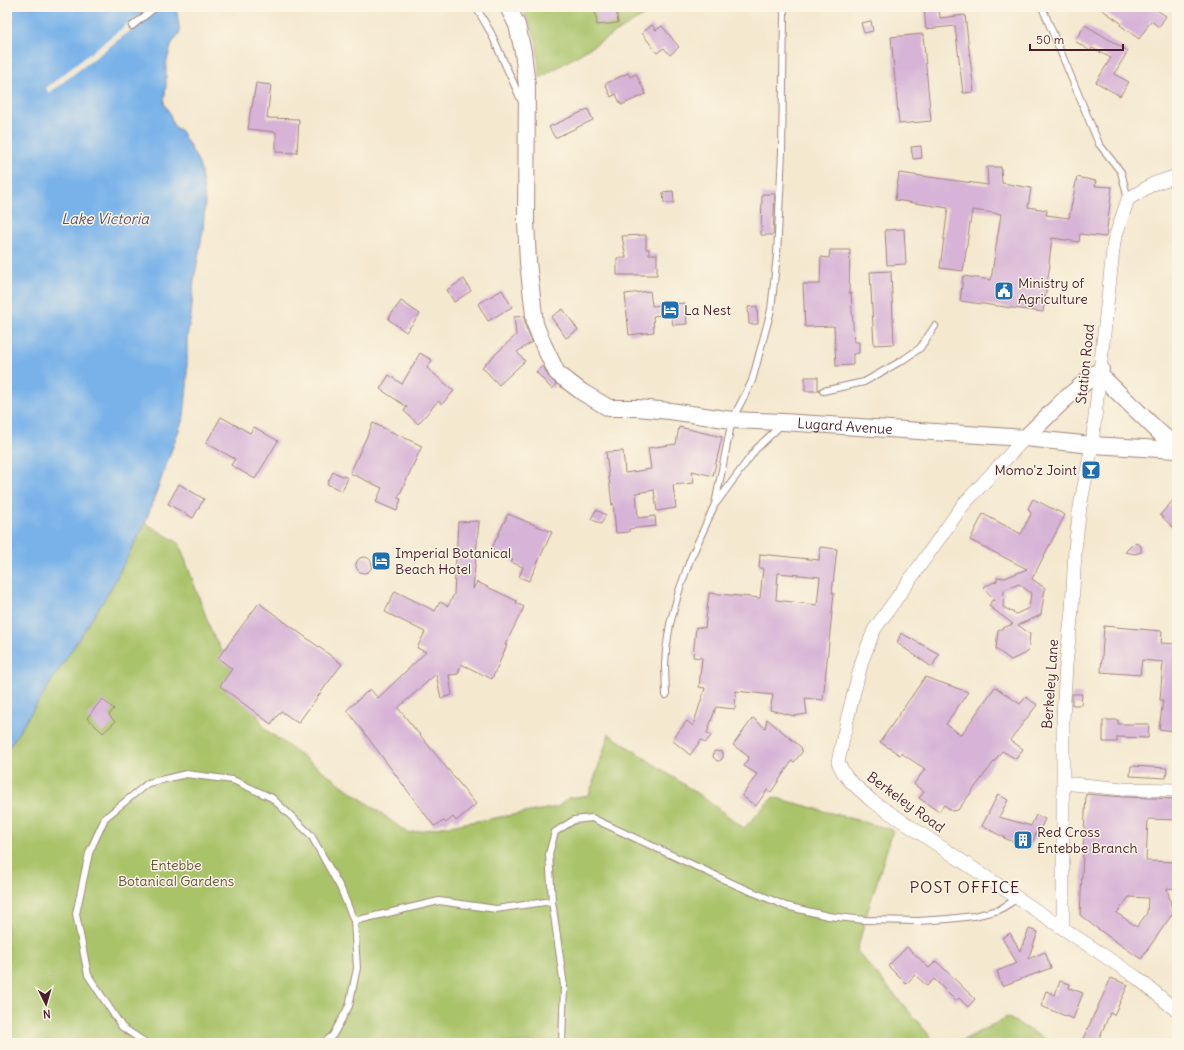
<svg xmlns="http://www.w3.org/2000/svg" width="1184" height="1050" font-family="Delius,sans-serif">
<rect width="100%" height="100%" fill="#fcf5e5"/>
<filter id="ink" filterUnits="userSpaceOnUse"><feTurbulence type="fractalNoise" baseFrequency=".025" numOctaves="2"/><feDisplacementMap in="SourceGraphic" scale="8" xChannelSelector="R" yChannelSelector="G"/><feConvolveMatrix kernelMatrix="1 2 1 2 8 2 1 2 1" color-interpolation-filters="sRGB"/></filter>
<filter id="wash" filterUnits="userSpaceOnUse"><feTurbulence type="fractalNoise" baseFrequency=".012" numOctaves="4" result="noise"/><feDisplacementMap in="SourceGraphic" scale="16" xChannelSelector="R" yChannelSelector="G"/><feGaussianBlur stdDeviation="0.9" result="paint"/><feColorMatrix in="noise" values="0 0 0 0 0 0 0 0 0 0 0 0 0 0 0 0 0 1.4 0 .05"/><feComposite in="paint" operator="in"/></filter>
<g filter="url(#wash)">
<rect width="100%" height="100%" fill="#f4e8cf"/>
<path fill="#a9c369" stroke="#7a714a" d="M522,7H658L540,78L536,39Z
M145,523L179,543L212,633L265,729L408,833L558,807L568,798L589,795L609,734L701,796L744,828L773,797L893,830L865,920L857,951L936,1043H7V750L109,592Z
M1007,1017L1052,1043H958Z"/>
<path fill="#79b2e9" stroke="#62688a" d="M7,7H176L180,32L172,43L166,64V86L164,103L170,114L173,125L181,131L198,161L201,171L205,202L203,230L194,280L191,316L187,337V386L184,416L145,523L109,592L7,750Z"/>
<path fill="#f4e8cf" d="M149,7H161L49,93L46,88Z"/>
<g id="blocks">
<path fill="#d6b3d7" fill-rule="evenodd" d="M595,7H616L618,23L597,25Z
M924,7H939L940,18L965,15L974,92L963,93L955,26L926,29Z
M1098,7H1152L1166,16L1159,27L1151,21L1139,39L1120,25L1121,23Z
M871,21L873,31L864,33L861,23Z
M652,25L656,30L662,26L679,47L670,55L664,48L657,53L642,33Z
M1085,25L1128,51L1114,74L1129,82L1120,96L1096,82L1111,58L1092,48L1090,51L1075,41Z
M923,34L931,121L899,124L891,37Z
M628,73L630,77L636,74L646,94L621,105L616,94L611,97L605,84Z
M256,83L271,85L267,118L299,119L297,153L276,152V132L248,129L251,107H252Z
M588,109L593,120L555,138L549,127Z
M921,146L922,158L913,159L911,147Z
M987,167H1001L1002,183L1031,188L1028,207L1047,210L1046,215L1069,218L1077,177L1096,181L1095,186L1112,187L1106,237L1080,234L1079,242L1052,238L1049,263L1050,264L1043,312L960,301L963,276L991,280L1001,214L972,210L963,271L940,268L948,208L895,200L899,173L988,185Z
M673,191L674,203H664L663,192Z
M762,194H775L773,235H761Z
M904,229L906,264L887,265L885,230Z
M646,235V249H649V254H657V275H617V258H626L622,236Z
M830,250H850L849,293H851L854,342H859V353L853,354V365L836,366L834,326L805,327L803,284H820L821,257L829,258Z
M891,271L894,344L874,345L870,272Z
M464,279L471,291L454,302L447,290Z
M502,290L512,307L488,321L478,304Z
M650,291L652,306L685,303L687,324L673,325L671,314L653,316L654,332L629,335L625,294Z
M401,301L420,314L406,332L388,319Z
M757,306L758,324H749L748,307Z
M563,309L578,330L566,338L551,317Z
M524,316L526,327L532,342L517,352L525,361L499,385L482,367L516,335L514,317Z
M420,353L432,360L427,368L454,391L442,404L438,401L418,424L404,411L407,407L380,389L389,375L402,384Z
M543,366L549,377L556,384L552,389L536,372Z
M805,377H818V391H805Z
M221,417L250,433L254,427L278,441L255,479L231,465L235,459L206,443Z
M373,423L422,446L398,498L401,499L397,511L376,502L382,488L350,473Z
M679,427L722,437L713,476L692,471L694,483L673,485L676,508L657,511L654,490L636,493L638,518L655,516L656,526L629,529V532L616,533L613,503L612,505L606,452L623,451L625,473L651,469L648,448L676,444Z
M333,472L348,478L342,491L327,484Z
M179,484L204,499L193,518L168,504Z
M1177,496V531L1160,515Z
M1033,499L1065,515L1032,579L1045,588L1041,615L1018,625L1030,634L1028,652L1011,660L996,649L998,630L1013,624L989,606L992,600L994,601V599L983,587L997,581V577L1005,578L1027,569L970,540L983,514L1021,534L1031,514L1028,508ZM1019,584L1031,593L1029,608L1016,614L1003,607L1004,590Z
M596,510L606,515L601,524L591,519Z
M508,514L552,532L529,581L519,577L523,567L511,562L513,560L491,550Z
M479,521L473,589L477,582L517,601L516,603L524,607L505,645H507L492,679L461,664L458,674L449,675L452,695L441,698L436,674L398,708L476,804L456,821L453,817L446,823L444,821L434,826L347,710L370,689L378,698L426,652L417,648L425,632L385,612L395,591L435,611L440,602L448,606L454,594L458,522Z
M1134,543L1138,544L1141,546V552L1135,554L1125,552Z
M820,547L837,549L832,593H834L823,700L805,698L807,714L794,716L770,710L773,695L736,691L735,709L716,707L707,733L711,736L705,743L701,740L690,755L672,740L687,721L693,726L705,688L699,687L702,658L693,657L696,627L705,628L709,593L760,598L763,568H759L760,554L819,560ZM778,573L820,577L817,605L776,600Z
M356 565a8 8 0 1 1 16 0a8 8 0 1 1-16 0Z
M259,603L342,664L298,723L281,711L271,724L220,686L232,669L218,658Z
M1104,626L1162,631L1161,643L1177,644V662L1174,691H1177V713L1174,731L1159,729L1163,700H1160L1163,662L1142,660L1140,675L1101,672Z
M901,633L939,654L932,667L897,643Z
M925,677L968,692L946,724L961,735L995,687L1020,704L1026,697L1037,705L1010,740L1023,749L1016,759L1002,751L958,810L952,811L944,805L939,812L919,798L924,792L914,784L925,769L901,753L900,755L880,742Z
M1072,694H1082L1081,705H1072Z
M102,699L114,709L109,715L115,722L103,733L87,718Z
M753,718L765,728L767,719L802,748L801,750L803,751L794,762L792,761L771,792L767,790L756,806L742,796L757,774L744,766L749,757L733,745Z
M1103,720H1118V724H1149L1148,738L1117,737V742H1103Z
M714,751L723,752V757L722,759L719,761H717L713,757Z
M1131,766L1167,768L1166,778L1130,776Z
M998,794L1008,800L999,817L1031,826L1036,815L1045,819L1039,832L1037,831L1030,848L1004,838H1005L982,826Z
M1086,794L1123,797L1177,799V820L1148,819L1146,861L1177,862V889L1167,888L1173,913L1141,959L1095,927L1080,915ZM1129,897L1148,898L1147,913L1137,927L1117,913Z
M1029,929L1038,932L1028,959L1045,952L1051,968L1002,986L997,971L1017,963L1002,938L1010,933L1020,951Z
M907,947L929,968L936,961L975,999L968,1007L959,998L956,1001L934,979L927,986L915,975L906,984L888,966Z
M1111,978L1128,985L1114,1015L1110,1013L1097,1043H1081Z
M1060,981L1070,984L1069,988L1083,993L1073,1019L1041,1006L1046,991L1055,995Z"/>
</g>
</g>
<g filter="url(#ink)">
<use href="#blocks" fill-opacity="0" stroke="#9f847d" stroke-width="1"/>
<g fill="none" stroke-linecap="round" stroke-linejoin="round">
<defs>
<path id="service" d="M476,7L491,33L522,102
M1042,7L1099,144L1121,172L1128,199
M132,26L156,7
M823,391L864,382L903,360L920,348L935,326
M717,502L756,449L781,425
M666,695L665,665L666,650L670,624L679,591L690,560L715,504L732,420L752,381L771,310L777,255L782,152L784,14L783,7
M354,921L439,901L496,909L552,901
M146,1043L122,1027L88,975L76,914L89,853L105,818L148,783L186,774L233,780L272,798L311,835L341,889L354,921L357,968L349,1006L333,1035L324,1043
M562,1043L564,986L552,901L549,854L555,832L574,820L592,818L736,885L786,906L828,916L865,920L918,921L948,919L974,916L999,910L1018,898"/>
<path id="minor" d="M1025,438L963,505L874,630L862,661L848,716L838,762L843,772L849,780L872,801L1136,977L1177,1011
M1063,783L1123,789L1177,790
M1063,928V719L1066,665L1072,610L1075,549L1080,507L1092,445L1114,241L1128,199L1153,184L1177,176"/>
<g id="tertiary">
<path id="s1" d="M508,7L517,25L523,52L527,86L526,222L528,262L535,324L543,344L557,373L582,392L609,408H637L670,411L732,420L783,422L1025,438L1092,445L1177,450"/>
<path d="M1100,375L1160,433L1177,447"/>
<path d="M1025,438L1064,400L1101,369"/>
</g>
</defs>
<use href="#service" stroke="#9f847d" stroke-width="8"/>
<use href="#minor" stroke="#9f847d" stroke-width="14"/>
<use href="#tertiary" stroke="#9f847d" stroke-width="18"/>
<use href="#service" stroke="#fff" stroke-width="6"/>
<use href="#minor" stroke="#fff" stroke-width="13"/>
<use href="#tertiary" stroke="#fff" stroke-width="16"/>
</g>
</g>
<defs>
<symbol id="civic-square" viewBox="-11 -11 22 22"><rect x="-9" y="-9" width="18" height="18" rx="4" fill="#1f6fb2" stroke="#fcf5e5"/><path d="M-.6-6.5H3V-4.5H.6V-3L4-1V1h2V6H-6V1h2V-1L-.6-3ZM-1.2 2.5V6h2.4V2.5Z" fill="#fff"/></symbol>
<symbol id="hotel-square" viewBox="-11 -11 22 22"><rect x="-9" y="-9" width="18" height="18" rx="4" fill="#1f6fb2" stroke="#fcf5e5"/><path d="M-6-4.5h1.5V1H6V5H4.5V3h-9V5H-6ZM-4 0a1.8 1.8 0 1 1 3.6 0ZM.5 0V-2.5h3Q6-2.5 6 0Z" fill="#fff"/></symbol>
<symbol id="bar-square" viewBox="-11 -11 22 22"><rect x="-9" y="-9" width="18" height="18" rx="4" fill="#1f6fb2" stroke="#fcf5e5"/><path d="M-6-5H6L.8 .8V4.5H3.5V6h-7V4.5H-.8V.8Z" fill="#fff"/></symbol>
<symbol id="building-square" viewBox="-11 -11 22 22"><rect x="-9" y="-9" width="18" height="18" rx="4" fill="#1f6fb2" stroke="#fcf5e5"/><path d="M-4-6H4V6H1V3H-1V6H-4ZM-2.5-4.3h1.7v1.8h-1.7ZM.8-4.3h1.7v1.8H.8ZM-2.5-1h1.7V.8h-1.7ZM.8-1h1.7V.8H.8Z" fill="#fff"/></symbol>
</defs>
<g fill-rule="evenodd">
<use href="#civic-square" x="993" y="280" width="22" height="22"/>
<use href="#hotel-square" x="659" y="299" width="22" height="22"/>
<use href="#bar-square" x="1080" y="459" width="22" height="22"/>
<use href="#hotel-square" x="370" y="550" width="22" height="22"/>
<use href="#building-square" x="1012" y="829" width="22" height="22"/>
</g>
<g text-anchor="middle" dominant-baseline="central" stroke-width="3" stroke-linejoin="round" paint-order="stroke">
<g font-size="14" fill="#4a1f2b" stroke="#fcf5e5" text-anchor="start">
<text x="1018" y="283">Ministry of<tspan x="1018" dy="16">Agriculture</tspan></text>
<text x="684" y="310">La Nest</text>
<text x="1077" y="470" text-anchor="end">Momo'z Joint</text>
<text x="395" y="553">Imperial Botanical<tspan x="395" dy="16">Beach Hotel</tspan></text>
<text x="1037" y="832">Red Cross<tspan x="1037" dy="16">Entebbe Branch</tspan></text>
</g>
<g font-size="14" fill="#4a1f2b" stroke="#fcf5e5">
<text transform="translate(1085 364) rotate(-84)">Station Road</text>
<text stroke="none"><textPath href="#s1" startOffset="674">Lugard Avenue</textPath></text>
<text transform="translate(1050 684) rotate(-86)">Berkeley Lane</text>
<text transform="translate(906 802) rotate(36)">Berkeley Road</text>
</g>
<g font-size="14" fill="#66503e" stroke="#fcf5e5">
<text x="176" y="865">Entebbe<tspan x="176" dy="16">Botanical Gardens</tspan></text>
</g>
<g font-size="15" font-style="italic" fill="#5a526e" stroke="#fcf5e5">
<text x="105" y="218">Lake Victoria</text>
</g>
<g font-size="16" letter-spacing="1" fill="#4a1f2b" stroke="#fcf5e5">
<text x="965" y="887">POST OFFICE</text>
</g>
</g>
<rect width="1184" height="1050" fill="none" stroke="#fcf5e5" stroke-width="24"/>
<g transform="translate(46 1004) rotate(175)" stroke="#fcf5e5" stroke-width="3" paint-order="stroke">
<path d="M0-3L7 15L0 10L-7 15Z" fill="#4a1f2b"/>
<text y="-6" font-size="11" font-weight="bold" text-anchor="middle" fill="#4a1f2b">N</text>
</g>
<path d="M1030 44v6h93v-6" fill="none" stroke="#4a1f2b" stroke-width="2"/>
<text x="1036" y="44" font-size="12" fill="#4a1f2b" stroke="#fcf5e5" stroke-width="3" paint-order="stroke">50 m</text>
</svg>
